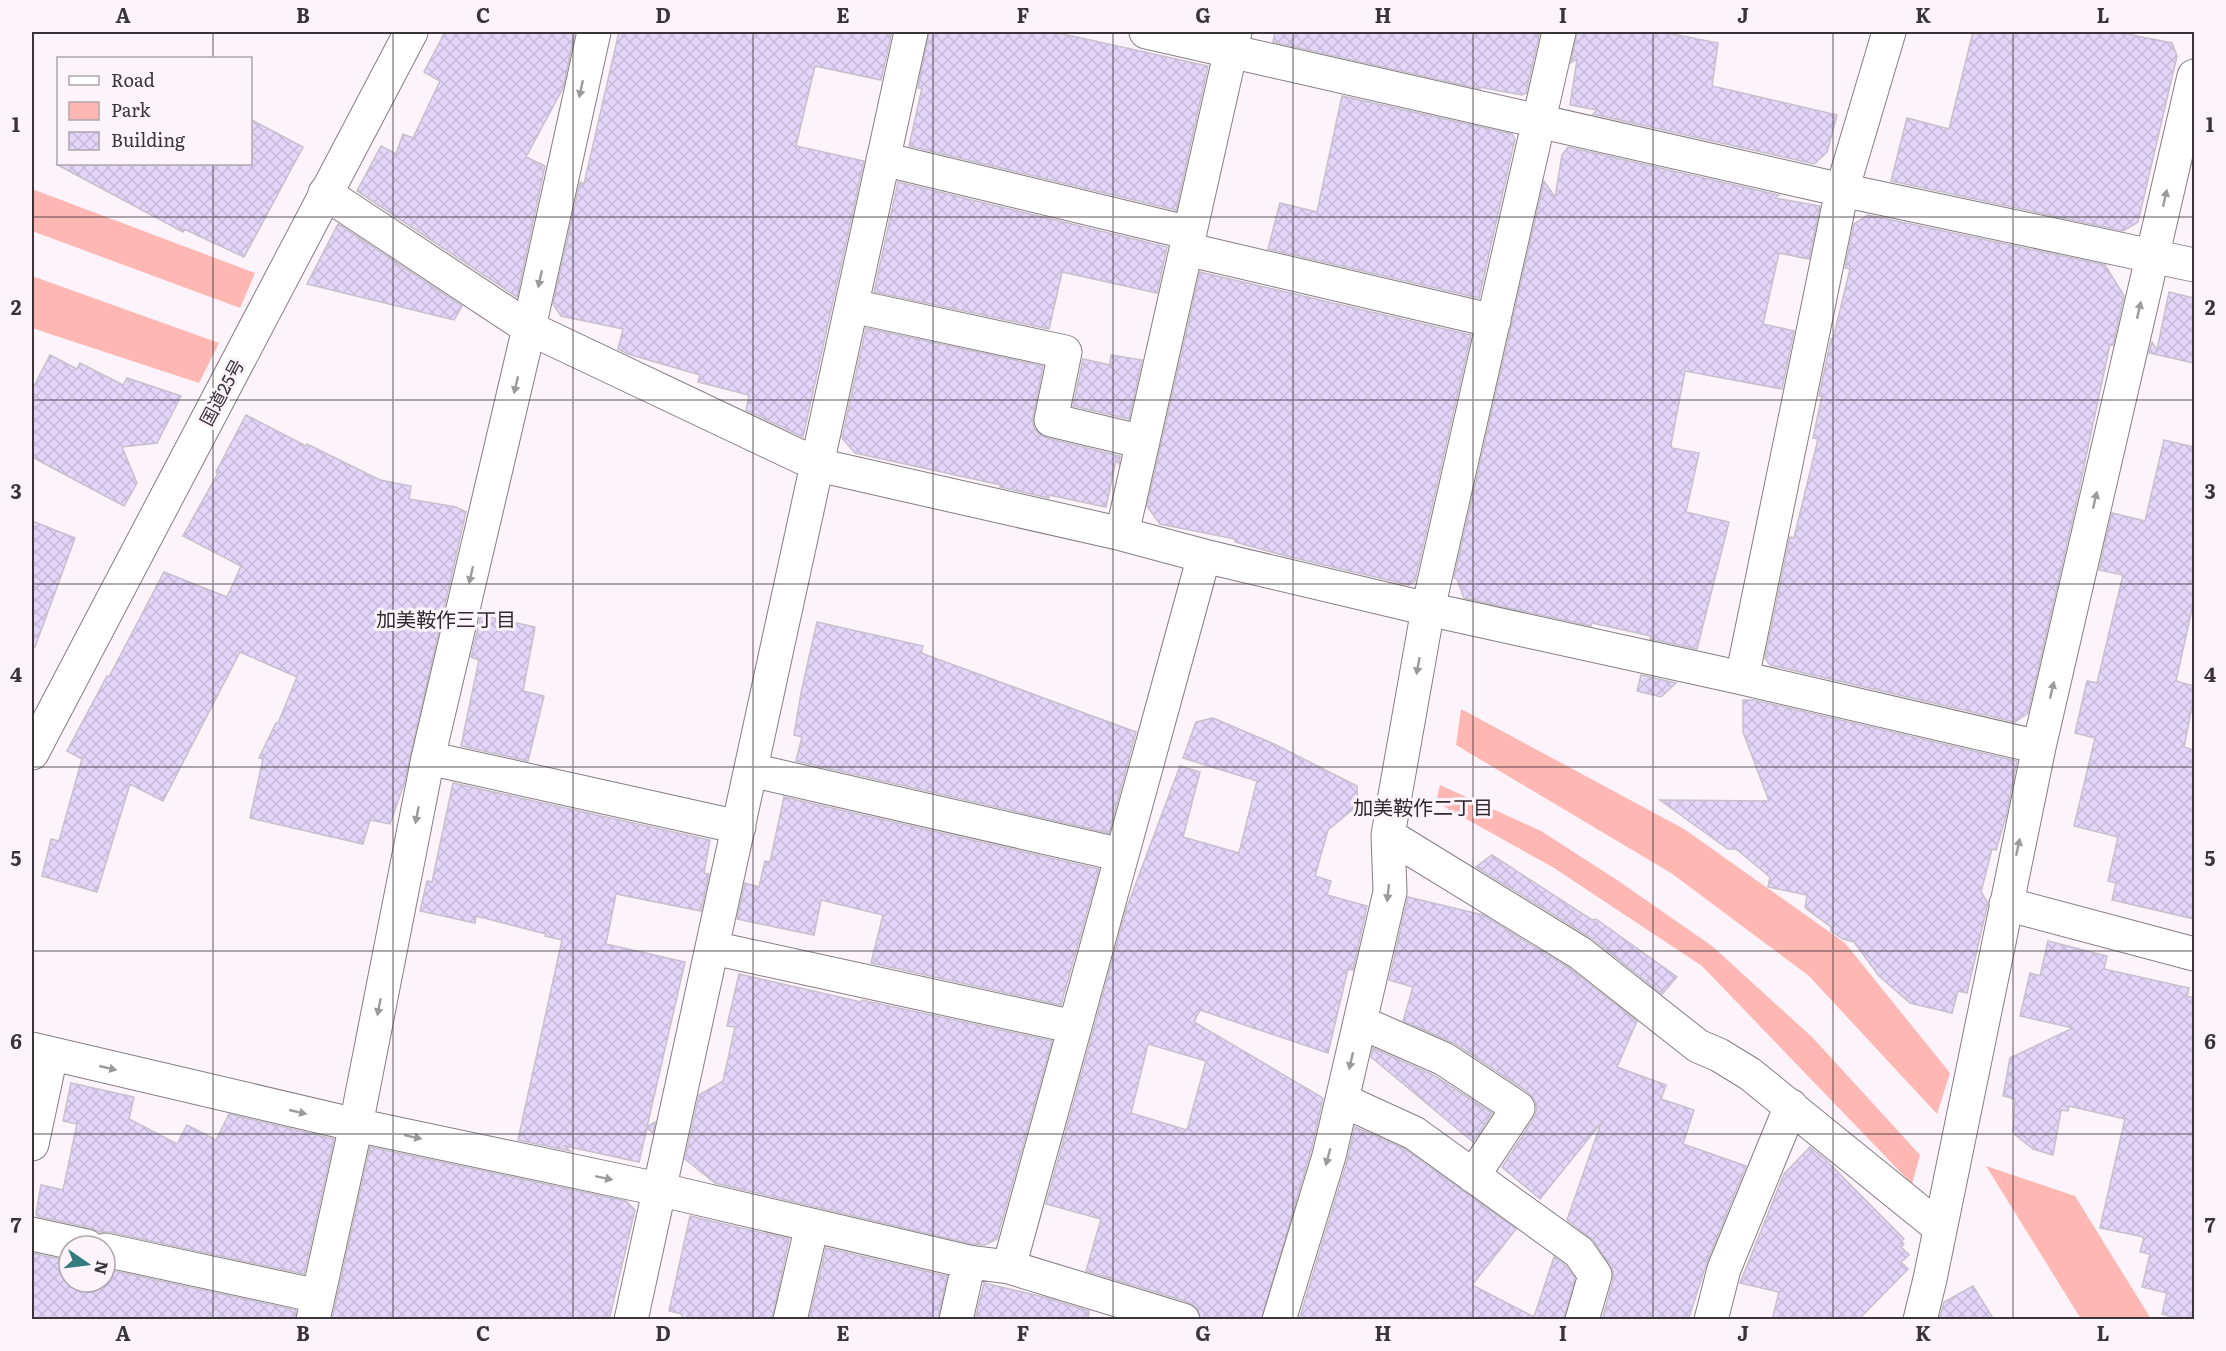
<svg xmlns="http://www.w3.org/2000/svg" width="2226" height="1351" font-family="Literata,'Noto Sans JP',serif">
<defs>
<pattern id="building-cross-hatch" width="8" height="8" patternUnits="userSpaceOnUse" patternTransform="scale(1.5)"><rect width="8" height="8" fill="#e4d6fa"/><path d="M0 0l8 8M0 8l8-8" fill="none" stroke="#c4b8d7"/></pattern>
</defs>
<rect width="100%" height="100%" fill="#fdf3fb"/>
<path fill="#ffb7b4" d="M32,189L255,273L240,308L32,231Z
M32,276L219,343L199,383L32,328Z
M1461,709L1684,829L1845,943L1950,1073L1937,1114L1809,976L1671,873L1456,745Z
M1440,785L1541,831L1617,880L1712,946L1813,1038L1920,1155L1912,1184L1702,966L1554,868L1436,802Z
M1986,1166L2075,1196L2151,1319H2081Z"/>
<path fill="url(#building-cross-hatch)" stroke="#c5c1cc" stroke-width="1.5" fill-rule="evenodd" d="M445,32H575L563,88L526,157L545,166L517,297L357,191L381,146L396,154L403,134L413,138L440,81L424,72Z
M619,32H892L881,80L815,66L796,146L864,161L803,437L746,410L749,395L698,382L700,375L628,354L618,349L623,329L561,316L553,304L580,182L584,184Z
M929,32H1054L1208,66L1176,210L909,146L922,88H918Z
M1275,32H1540L1526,93L1522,95L1479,87L1480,89L1273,42Z
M1577,32H1663L1718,43L1712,86L1837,115L1827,152L1814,164L1593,114L1597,110L1570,105L1577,59L1571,63Z
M1973,32H2117L2172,43L2177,56L2138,222L2123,231L1891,181L1907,118L1949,129Z
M1342,96L1512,134L1515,139L1479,298L1268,249L1280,203L1317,212Z
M250,119L303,147L244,257L184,229L183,232L56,164H250Z
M1568,147L1779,195L1775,198L1820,206L1809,259L1779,253L1763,324L1794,331L1782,389L1685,371L1671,444L1672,448L1699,453L1686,512L1729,522L1697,649L1650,639L1651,636L1592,623L1591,626L1464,598L1457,579L1454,578L1544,181L1555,197L1562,155Z
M898,182L1167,247L1157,293L1062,272L1049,329L874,292Z
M1868,215L2105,265L2124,296L2113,345L2110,344L2076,504L2028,713L2015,722L1770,665L1765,658L1790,537L1794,538L1818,439L1813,438L1822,396H1819L1831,339H1833L1850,269L1845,268L1854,224Z
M338,224L462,306L454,320L307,284Z
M1200,272L1471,335L1415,581L1409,585L1286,556L1235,542V539L1160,524L1147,506Z
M2169,292L2194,298V363L2149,353L2152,342L2157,350Z
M866,328L1043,366L1033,417V425L1038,433L1047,438L1120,456L1119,464L1116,460L1106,507L1049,495V498L1000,487L1001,485L855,453L842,438Z
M50,355L77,369L80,363L123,385L127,378L181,396L157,443L122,447L137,483L124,506L32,457V390Z
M1111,355L1142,360L1129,419L1073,406L1083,359L1110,365Z
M246,415L306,446L307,444L380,480L411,486L409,499L456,507L466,512L404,784L390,824L370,820L363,844L250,818L263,759L259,758L276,723H278L297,677L240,652L163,801L130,784L97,892L42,876L51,839L59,841L82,759L67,751L107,676L109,677L164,572L227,597L241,566L183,536L218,473L216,472Z
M2164,440L2194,447V600L2176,681L2194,686V696L2184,747L2194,750V919L2112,900L2116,883L2108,881L2118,837L2074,826L2095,738L2075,733L2087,681L2097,683L2123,575L2099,570L2112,513L2145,521Z
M32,521L75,538L35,647H32Z
M481,615L535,627L523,691L544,696L528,761L461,746L479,660L471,657Z
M817,622L923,646L921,653L1136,732L1109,833L796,761L802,737L794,735L801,693Z
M1641,675L1676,683L1661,697L1637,691Z
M1743,700H1754L2017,761L2006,816L1996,850L1992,849L1981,892L1988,903L1967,993L1958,991L1952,1013L1910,1003L1879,976L1854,942L1843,939L1831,931V927L1805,908L1807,895L1768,887L1770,877L1736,849H1728L1660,800L1769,801L1743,732Z
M1213,718L1274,744L1357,786L1358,805L1328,830L1315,876L1331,881L1327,895L1367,906L1353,970L1348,969L1328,1053L1200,1010L1194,1022L1323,1098L1311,1151L1261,1320H1201L1197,1308L1188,1302L1086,1271L1101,1219L1046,1204L1126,910L1180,766L1200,772L1183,837L1239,853L1257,781L1183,758L1196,722ZM1148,1044L1206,1061L1187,1130L1131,1113Z
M453,783L710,840L704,873L709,874L701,911L616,894L606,944L685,962L647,1127L655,1122L653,1133L647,1128L639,1162L565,1146L570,1151L518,1140L562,940L545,936L546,934L476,916L475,923L420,911L427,881L432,882Z
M784,797L1099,869L1061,1005L871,963L883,915L821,900L814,935L737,919L745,883L759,887L765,861L770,862Z
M1492,855L1592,920L1596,919L1677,977L1662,994L1590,937L1476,867Z
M1408,897L1483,915L1569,968L1637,1021L1617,1067L1666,1085L1661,1099L1694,1110L1683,1144L1746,1166L1707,1262L1688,1320H1602L1613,1280V1271L1594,1241L1567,1220L1601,1123L1540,1199L1502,1167L1534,1118L1537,1109L1534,1099L1528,1092L1454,1043L1403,1021L1413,987L1389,980Z
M2048,941L2107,956L2104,969L2189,988L2187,996L2194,998V1320H2183L2162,1314L2167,1293L2142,1287L2150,1254L2140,1252L2144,1237L2100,1228L2125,1119L2069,1106L2068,1111L2061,1110L2053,1155L2033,1149L2013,1133L2015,1099L2003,1096L2010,1058L2073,1028L2020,1016L2030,973L2040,976Z
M739,974L861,1002L862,1000L1052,1041L997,1239L985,1245L972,1244L715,1183L685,1159L699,1095L723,1081L735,1027L727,1026Z
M1373,1048L1435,1076L1492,1113L1473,1142L1371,1057Z
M71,1083L134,1097L129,1119L177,1144L187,1125L216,1140L229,1114L334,1139L304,1274L109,1232H100L91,1228L37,1216L36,1214L41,1185L63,1190L77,1124L63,1121Z
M1355,1127L1405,1149L1516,1229L1472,1285L1534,1317L1554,1257L1565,1265L1575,1278L1564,1320H1299L1347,1161Z
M370,1147L626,1201L635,1210L609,1320H332Z
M1810,1147L1825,1159L1904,1239L1901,1241L1904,1244L1901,1247L1909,1255L1901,1262L1908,1269L1858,1320H1772L1779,1292L1740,1283L1784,1174Z
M690,1216L789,1239L772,1320H681L682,1314L669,1311Z
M826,1248L947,1276L938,1320H809Z
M32,1253L69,1261V1282H105V1269L296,1310L295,1320H32Z
M984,1283L1044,1297L1089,1311L1088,1320H975Z
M1973,1286L1994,1320H1939L1944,1302Z"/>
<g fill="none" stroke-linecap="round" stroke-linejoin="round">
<defs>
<path id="minor" d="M1146,32L1842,190L2194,265
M883,159L1190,233
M325,193L529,328L818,465L1122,534L1204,556L1428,609L1742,678L2039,747
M1186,249L1494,321
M852,306L1065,352L1051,420L1143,442
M1122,534L1235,32
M1742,678L1842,190L1889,32
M428,758L739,827
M751,770L1122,855
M1388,835L1580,953L1698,1046L1719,1055L1750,1074L1940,1228
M2006,904L2194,954
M713,948L1075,1027
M1360,1022L1444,1059L1518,1108L1473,1176
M32,1049L356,1125L658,1189L969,1262L1009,1267L1183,1320
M1342,1100L1414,1133L1579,1252L1595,1275L1582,1320
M32,1144L51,1055
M32,1234L87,1246
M105,1250L318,1296
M1009,1267L1204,556
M313,1320L356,1125L428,758L529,328L594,32
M631,1320L911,32
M790,1320L812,1225
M956,1320L969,1262
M1279,1320L1329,1156L1390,892L1388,835L1428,609L1559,32
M1711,1320L1724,1269L1791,1106
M1920,1320L1930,1279L2039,747L2194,76"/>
<path id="trunk" d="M32,753L411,32"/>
</defs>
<use href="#minor" stroke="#867d85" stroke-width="35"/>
<use href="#trunk" stroke="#867d85" stroke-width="35"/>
<use href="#minor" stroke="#fff" stroke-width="33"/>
<use href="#trunk" stroke="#fff" stroke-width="33"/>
</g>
<defs><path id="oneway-solid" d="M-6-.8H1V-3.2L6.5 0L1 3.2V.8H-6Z" transform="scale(1.5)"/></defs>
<g fill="#9c9a9b">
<use href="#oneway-solid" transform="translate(581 89) rotate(102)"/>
<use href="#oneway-solid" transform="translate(2165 198) rotate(-77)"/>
<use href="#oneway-solid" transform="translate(540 279) rotate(102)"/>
<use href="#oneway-solid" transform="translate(2139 310) rotate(-77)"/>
<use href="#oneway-solid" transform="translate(516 385) rotate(103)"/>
<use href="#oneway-solid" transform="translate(2095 500) rotate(-77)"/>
<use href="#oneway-solid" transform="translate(471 575) rotate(103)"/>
<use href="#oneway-solid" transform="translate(1418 666) rotate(100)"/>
<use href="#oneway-solid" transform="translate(2052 690) rotate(-77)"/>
<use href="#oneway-solid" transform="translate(417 815) rotate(101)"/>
<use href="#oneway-solid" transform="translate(2018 847) rotate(-78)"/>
<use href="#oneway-solid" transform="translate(1388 893) rotate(96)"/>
<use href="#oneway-solid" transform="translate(379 1007) rotate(101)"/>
<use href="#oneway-solid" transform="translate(1351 1061) rotate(103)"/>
<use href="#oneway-solid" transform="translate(108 1068) rotate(13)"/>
<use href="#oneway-solid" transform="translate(298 1112) rotate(13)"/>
<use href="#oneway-solid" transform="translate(413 1137) rotate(12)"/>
<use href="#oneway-solid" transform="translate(1328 1157) rotate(105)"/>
<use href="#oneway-solid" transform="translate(604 1178) rotate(12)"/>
</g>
<path fill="none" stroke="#383437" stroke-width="1.5" stroke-opacity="0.55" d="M213,32V58M393,32V1320M573,32V1320M753,32V1320M933,32V1320M1113,32V1320M1293,32V1320M1473,32V1320M1653,32V1320M1833,32V1320M2013,32V1320M213,164V1320M32,217H2194M32,400H2194M32,584H2194M32,767H2194M32,951H2194M32,1134H2194"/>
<g text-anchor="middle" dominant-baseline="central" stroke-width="6" stroke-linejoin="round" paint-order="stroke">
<g font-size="18" fill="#383437" stroke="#fdf3fb">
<text transform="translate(221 392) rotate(-62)">国道25号</text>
</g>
<g font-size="20" fill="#2f282e" stroke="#fdf3fb">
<text x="446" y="618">加美鞍作三丁目</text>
<text x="1423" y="806">加美鞍作二丁目</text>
</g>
</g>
<rect width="2226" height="1351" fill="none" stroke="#fdf3fb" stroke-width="66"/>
<rect x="57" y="57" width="195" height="108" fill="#fdf3fb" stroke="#aea7ad" stroke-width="1.5"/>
<rect x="69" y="76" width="30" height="9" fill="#ffffff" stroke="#aea7ad" stroke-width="1.5"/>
<text x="111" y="87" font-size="18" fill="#383437">Road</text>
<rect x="69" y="102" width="30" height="18" fill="#ffb7b4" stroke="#aea7ad" stroke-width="1.5"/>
<text x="111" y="117" font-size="18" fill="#383437">Park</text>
<rect x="69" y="132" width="30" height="18" fill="url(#building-cross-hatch)" stroke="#aea7ad" stroke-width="1.5"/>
<text x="111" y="147" font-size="18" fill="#383437">Building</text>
<g transform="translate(87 1264) rotate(104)"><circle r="28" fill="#fdf3fb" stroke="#aea7ad" stroke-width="1.5"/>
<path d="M0-4.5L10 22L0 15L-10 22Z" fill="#327b7e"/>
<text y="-9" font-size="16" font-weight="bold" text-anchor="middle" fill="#383437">N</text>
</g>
<rect x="33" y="33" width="2160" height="1285" fill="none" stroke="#383437" stroke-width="2"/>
<g font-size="20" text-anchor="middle" font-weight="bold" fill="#383437">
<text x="123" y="23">A</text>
<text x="303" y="23">B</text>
<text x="483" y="23">C</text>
<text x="663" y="23">D</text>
<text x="843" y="23">E</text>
<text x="1023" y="23">F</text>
<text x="1203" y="23">G</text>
<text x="1383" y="23">H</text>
<text x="1563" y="23">I</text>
<text x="1743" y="23">J</text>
<text x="1923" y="23">K</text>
<text x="2103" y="23">L</text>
<text x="16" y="132">1</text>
<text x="2210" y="132">1</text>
<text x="16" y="315">2</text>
<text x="2210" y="315">2</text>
<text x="16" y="499">3</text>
<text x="2210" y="499">3</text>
<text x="16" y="682">4</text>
<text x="2210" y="682">4</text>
<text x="16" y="866">5</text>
<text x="2210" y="866">5</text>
<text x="16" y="1049">6</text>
<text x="2210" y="1049">6</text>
<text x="16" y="1233">7</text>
<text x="2210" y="1233">7</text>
<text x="123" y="1341">A</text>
<text x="303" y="1341">B</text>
<text x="483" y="1341">C</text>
<text x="663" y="1341">D</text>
<text x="843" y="1341">E</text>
<text x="1023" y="1341">F</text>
<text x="1203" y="1341">G</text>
<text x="1383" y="1341">H</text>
<text x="1563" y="1341">I</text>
<text x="1743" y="1341">J</text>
<text x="1923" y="1341">K</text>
<text x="2103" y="1341">L</text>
</g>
</svg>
